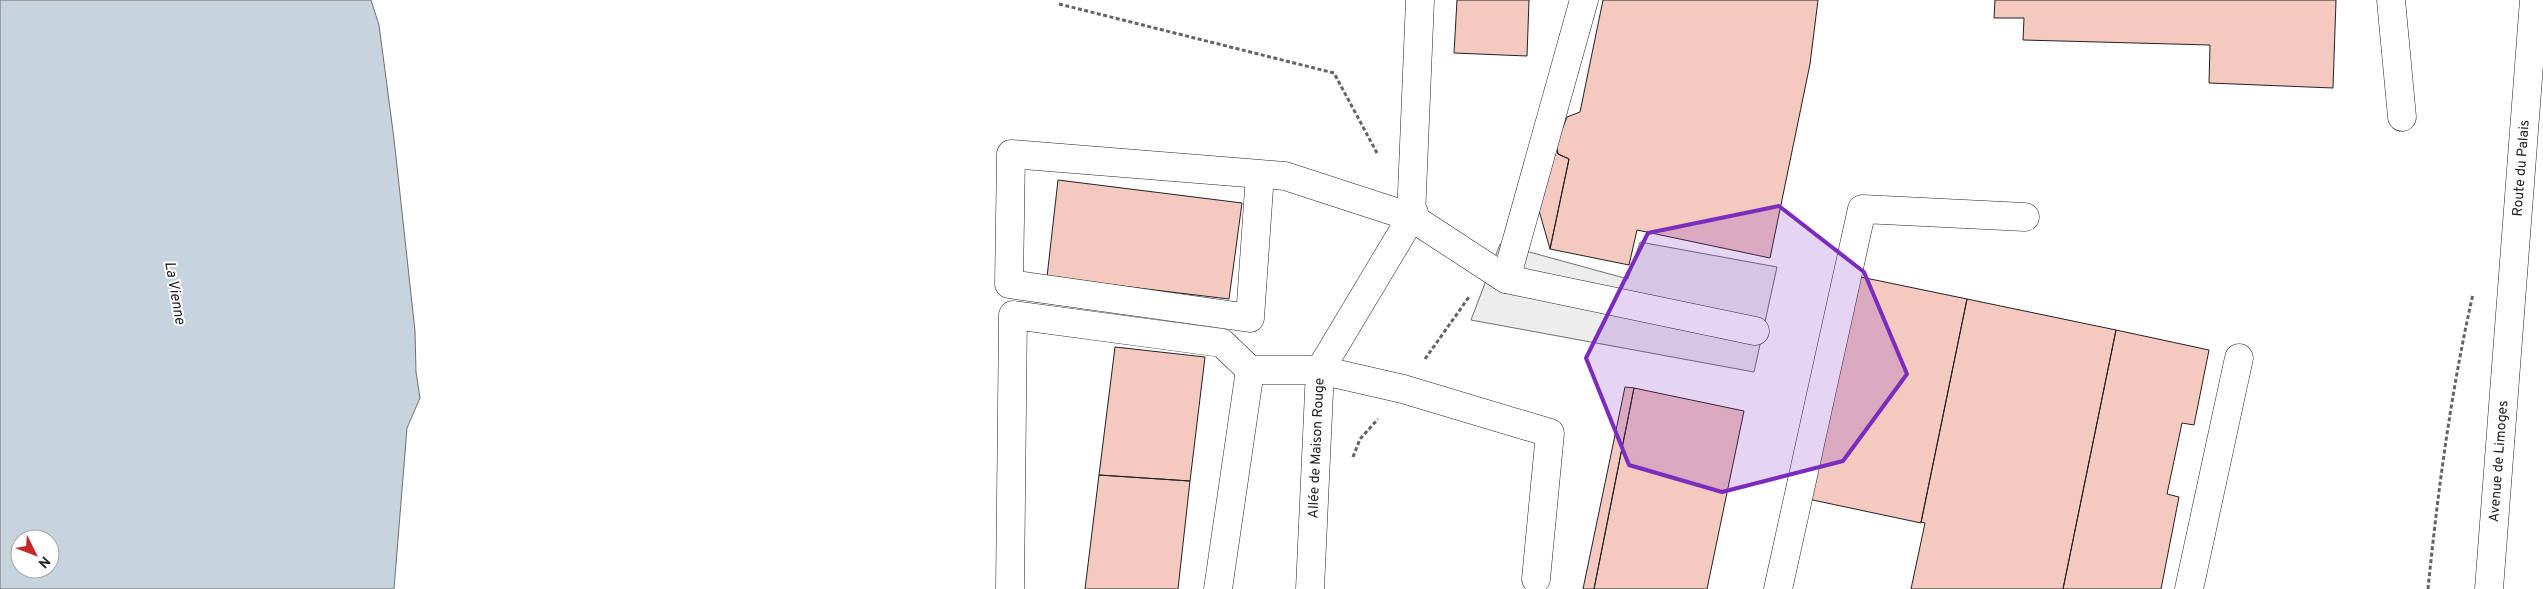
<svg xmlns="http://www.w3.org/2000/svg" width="2543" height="589" font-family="Overpass,sans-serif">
<rect width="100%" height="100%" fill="#fff"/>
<path fill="#ededed" stroke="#6f6f6f" d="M1640,242L1777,267L1754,372L1471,320L1500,244L1628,279Z"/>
<path fill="#c7d3dd" stroke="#6f6f6f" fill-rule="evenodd" d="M0,0H371L379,25L394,139L415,331L416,372L420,398L407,428L394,589H0ZM20,539H50V569H20Z"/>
<path fill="#f3c9c0" stroke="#222" d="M1457,0H1529L1527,56L1454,53Z
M1603,0H1818L1810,64L1770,258L1637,230L1629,265L1550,249L1569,159L1558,154L1556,145L1567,117L1580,112Z
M1995,0H2336L2333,88L2209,83L2210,45L2023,40L2024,18H1994Z
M1556,145L1558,154L1569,159L1550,249L1538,207Z
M1058,180L1242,203L1229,299L1047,277Z
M1856,276L1967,299L1921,523L1808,499Z
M1967,299L2116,330L2063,589H1911L1925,523L1921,522Z
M2116,330L2209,350L2194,425L2182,423L2167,494L2179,497L2161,589H2063Z
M1115,347L1205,357L1190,481L1099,475Z
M1625,387L1634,388L1594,589H1583Z
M1634,388L1744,411L1707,589H1594Z
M1099,475L1190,481L1178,589H1085Z"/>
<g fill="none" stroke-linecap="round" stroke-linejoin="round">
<defs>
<g id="minor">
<path d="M2391,0L2402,117"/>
<path d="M1260,174L1250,318L1009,284L1011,154L1260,174L1285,176L1411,217L1506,279L1755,331"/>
<path d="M1411,217L1420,0"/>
<path d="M1506,279L1584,0"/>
<path d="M1010,589L1013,315L1222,343L1250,370H1320L1403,389L1550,433L1536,579"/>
<path d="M1218,589L1250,370"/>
<path id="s1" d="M1310,589L1320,370L1414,213"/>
<path d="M1778,589L1862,209L2025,217"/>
<path d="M2189,589L2239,358"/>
</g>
<g id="major">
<path id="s2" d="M2489,589L2534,0"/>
</g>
</defs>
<use href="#minor" stroke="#222" stroke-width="29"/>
<use href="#major" stroke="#222" stroke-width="29"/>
<path stroke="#646464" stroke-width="3" stroke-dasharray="4 2.5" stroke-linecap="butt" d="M1059,4L1334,73L1377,153
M1425,359L1469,297
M1353,457L1360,439L1378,419
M2428,589C2438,490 2451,391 2473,294"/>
<use href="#minor" stroke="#fff" stroke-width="28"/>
<use href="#major" stroke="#fff" stroke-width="28"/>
</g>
<path fill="#7b2cbf" fill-opacity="0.2" stroke="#7b2cbf" stroke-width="4" stroke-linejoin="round" d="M1779,206L1864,272L1907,374L1843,461L1722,492L1629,465L1586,358L1648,233Z"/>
<g text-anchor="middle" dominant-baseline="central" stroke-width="4" stroke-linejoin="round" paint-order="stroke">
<g font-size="14" fill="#222" stroke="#fff">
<text stroke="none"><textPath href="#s2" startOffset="422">Route du Palais</textPath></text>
<text stroke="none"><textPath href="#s1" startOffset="141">Allée de Maison Rouge</textPath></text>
<text stroke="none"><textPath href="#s2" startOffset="128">Avenue de Limoges</textPath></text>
</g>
<g font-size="15" font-style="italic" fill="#222" stroke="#fff">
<text transform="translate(174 293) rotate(80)">La Vienne</text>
</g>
</g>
<g transform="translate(35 554) rotate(132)"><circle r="24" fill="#ffffff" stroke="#a7a7a7"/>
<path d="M0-4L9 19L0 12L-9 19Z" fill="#c62828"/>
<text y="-8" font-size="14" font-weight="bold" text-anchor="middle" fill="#222222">N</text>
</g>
</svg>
